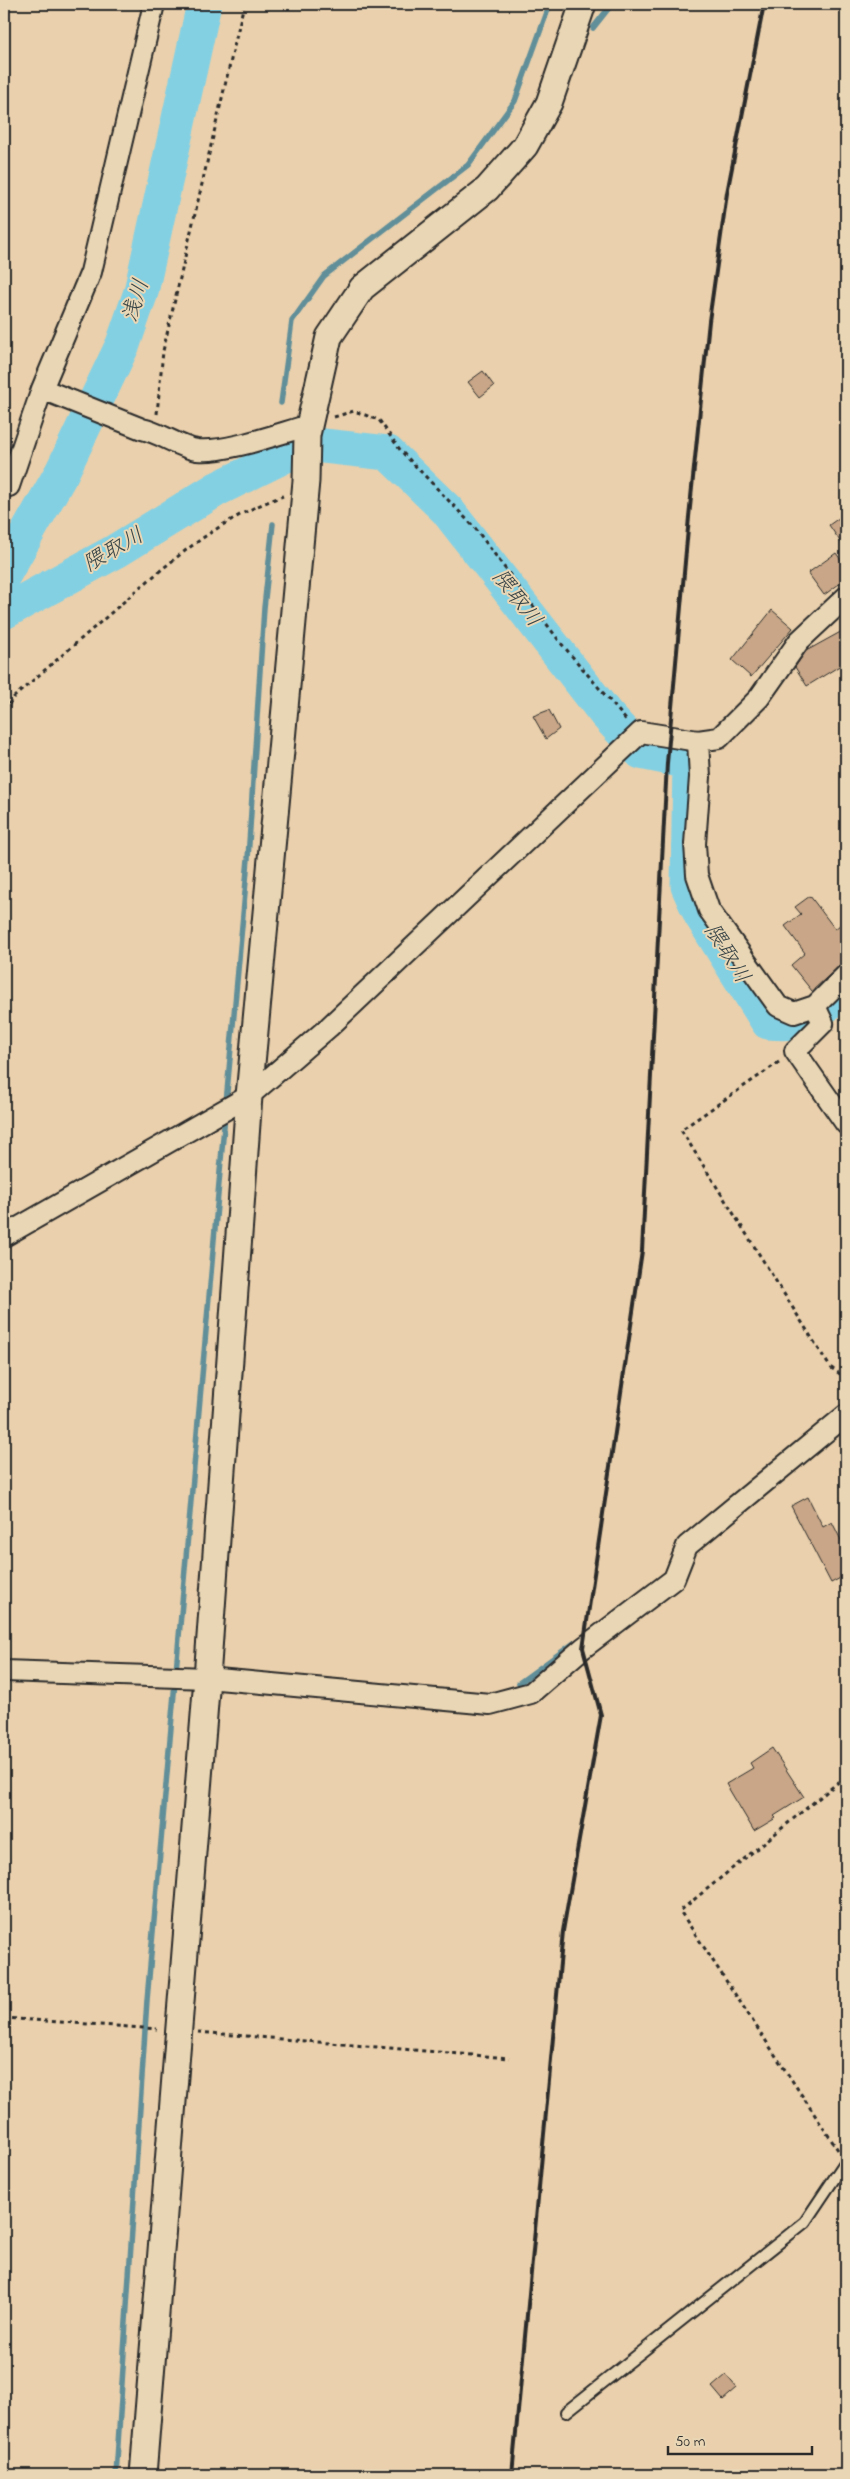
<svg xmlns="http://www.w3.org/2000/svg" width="850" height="2479" font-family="'Indie Flower','Klee One',sans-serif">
<rect width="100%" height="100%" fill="#ead0ac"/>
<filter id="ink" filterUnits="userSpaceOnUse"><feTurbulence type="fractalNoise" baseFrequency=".02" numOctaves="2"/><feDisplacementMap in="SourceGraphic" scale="10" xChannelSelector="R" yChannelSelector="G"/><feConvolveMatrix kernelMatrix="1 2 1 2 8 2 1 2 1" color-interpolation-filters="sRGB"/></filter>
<g filter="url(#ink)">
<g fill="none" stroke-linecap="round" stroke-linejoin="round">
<path stroke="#608e99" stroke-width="5.5" d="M593,28L612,4
M281,403L292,321L324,276L468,165L515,101L550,4
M226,1103L248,859L264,608L273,524
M519,1683L574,1643
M116,2475L147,2000L225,1115"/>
<path stroke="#84d0e3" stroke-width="35" d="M4,574L62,472L123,344L141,292L204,4
M4,612L116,551L217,489L292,452L314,445L388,453L447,510L606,714L641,752L690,762L688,886L701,915L768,1022C813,1026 814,1015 845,987"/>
</g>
<path fill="#c8a687" stroke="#2b2b2b" d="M483,371L494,386L480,397L468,382Z
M846,513V550L829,525Z
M836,553L846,567V579L824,595L808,573Z
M772,610L793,628L751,677L732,660Z
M846,629V662L807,686L795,667L806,651Z
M549,710L559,729L546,739L533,716Z
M810,896L835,929L846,920V963L838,967L812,991L791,965L805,953L785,926L801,914L795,907Z
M808,1497L823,1527L832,1522L846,1550V1575L831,1583L791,1506Z
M772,1748L804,1797L774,1816L776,1818L754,1831L726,1784L753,1768L750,1763Z
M726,2375L737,2388L723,2400L712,2387Z"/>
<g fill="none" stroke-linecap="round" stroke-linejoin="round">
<defs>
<path id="service" d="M566,2412L805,2222L846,2161"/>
<path id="minor" d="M42,389L142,429C161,433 181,448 197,450C227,453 280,433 310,425
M9,486L42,389L91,272L154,4
M698,741L700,777L695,844L697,875L709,910L778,1006L794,1013L815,1006L823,1023L795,1051L846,1124
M815,1006L846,975
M4,1236L249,1096L329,1027L641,732L698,741L719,738L759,698L799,641L846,597
M4,1671L207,1678L490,1704L531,1693L583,1648L674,1579L687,1546L846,1415"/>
<path id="tertiary" d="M143,2475L207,1678L249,1096L306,481L307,435L329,337L362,288L487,189L525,146L549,103L583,4"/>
</defs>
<use href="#service" stroke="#2b2b2b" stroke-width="14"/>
<use href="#minor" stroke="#2b2b2b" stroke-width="24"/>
<use href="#tertiary" stroke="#2b2b2b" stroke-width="29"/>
<path stroke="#2b2b2b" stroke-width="3" stroke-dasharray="4 4" stroke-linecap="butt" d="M157,414L163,351L244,4
M334,417L354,411L379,420L401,451L475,528L560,642L627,721
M4,711L14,697C49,666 85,636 120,605C170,562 219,518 283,496
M779,1062L681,1130L830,1367L846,1378
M4,2018L157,2029
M198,2032L509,2058
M838,2150L680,1911L846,1776"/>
<use href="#service" stroke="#e9d6b4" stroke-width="10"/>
<use href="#minor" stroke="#e9d6b4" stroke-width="20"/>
<use href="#tertiary" stroke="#e9d6b4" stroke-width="25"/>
<path stroke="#2b2b2b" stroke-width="4" d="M512,2475L563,1931L601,1715L583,1648L642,1251L667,763L689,517L709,321L727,193L764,4"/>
</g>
</g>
<g text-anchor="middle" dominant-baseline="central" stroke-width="4" stroke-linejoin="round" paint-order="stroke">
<g font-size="22" font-style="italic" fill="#384447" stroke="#e9d6b4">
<text transform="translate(137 301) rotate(-73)">浅川</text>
<text transform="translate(114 551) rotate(-30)">隈取川</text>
<text transform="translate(516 599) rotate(52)">隈取川</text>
<text transform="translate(726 954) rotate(58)">隈取川</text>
</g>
</g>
<rect width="850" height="2479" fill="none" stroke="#e9d6b4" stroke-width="20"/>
<rect x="10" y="10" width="830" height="2459" fill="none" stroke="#2b2b2b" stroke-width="2" filter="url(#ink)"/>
<path d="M668 2446v8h144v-8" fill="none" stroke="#2b2b2b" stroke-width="2.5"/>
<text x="675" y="2446" font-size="15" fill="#2b2b2b" stroke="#e9d6b4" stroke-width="4" paint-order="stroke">50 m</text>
</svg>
